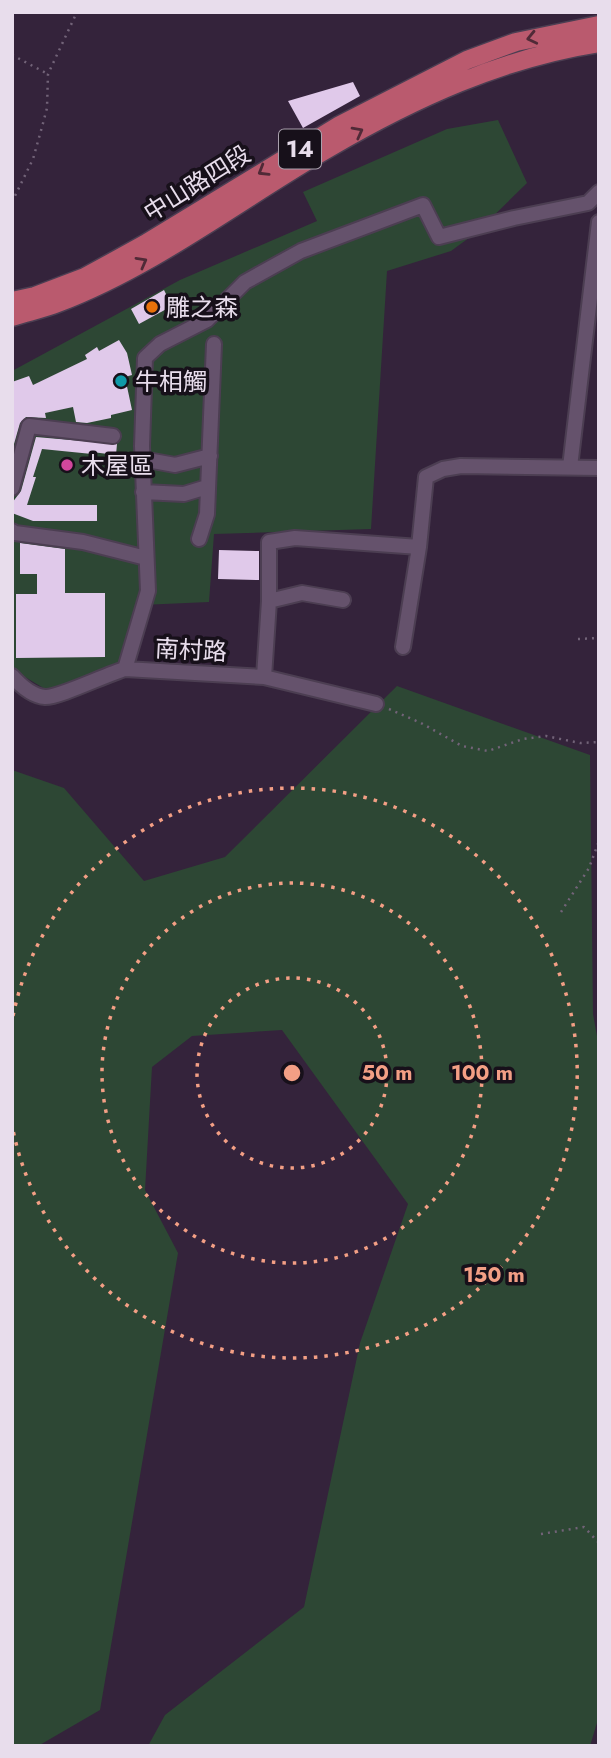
<svg xmlns="http://www.w3.org/2000/svg" width="611" height="1758" font-family="Jost,'Noto Sans TC',sans-serif">
<rect width="100%" height="100%" fill="#34233b"/>
<path fill="#2d4734" d="M498,120L527,183L477,232L451,251L387,271L371,529L214,534L209,602L141,605L123,663L50,692L15,671L12,667V371L180,280L317,221L303,192L447,129Z
M397,686L590,755L593,1014L599,1047V1716L590,1746H148L165,1715L304,1607L360,1343L408,1204L282,1030L192,1036L152,1067L145,1190L178,1253L100,1710L38,1746H12V770L64,788L144,881L225,857Z"/>
<path fill="#e0c9ea" d="M353,82L360,96L303,128L288,101Z
M164,290L172,306L139,324L131,309Z
M119,340L127,353L132,375L125,377L132,410L111,415V418L87,423L76,422L73,407L45,413L46,418L26,417L20,423L12,451V382L29,376L33,385L87,359L85,355L97,347L99,351Z
M36,437L117,444L116,455L92,452V454L42,449L33,477H36L27,505H97V521H33L12,513V503L21,491Z
M20,543L65,549V593H105V657L16,658V594H37V574H20Z
M219,550L259,551V580L218,579Z"/>
<g fill="none" stroke-linecap="round" stroke-linejoin="round">
<defs>
<path id="minor" d="M142,459L175,465L210,456
M570,467L599,222
M12,488L29,426L113,436
M143,492L184,494L207,487
M12,531L15,533L83,542L146,558
M199,539L207,514L214,344
M269,601L302,593L343,600
M403,647L419,547L426,477L443,469L461,466L599,468
M125,669L148,591L142,446L145,358L160,344L207,320L245,282L301,251L423,205L439,237L514,218L588,203L599,192
M12,676C20,685 32,696 45,697C58,698 107,674 125,669L264,677L376,704
M264,677L269,601V542L295,538L419,547"/>
<path id="major" d="M12,301L35,296L85,277L145,244L340,125L467,60L516,42L599,25
M12,317C27,312 43,309 58,303C155,266 239,200 329,148C413,99 502,58 599,43"/>
</defs>
<use href="#minor" stroke="#4c3e52" stroke-width="18"/>
<use href="#major" stroke="#4c3e52" stroke-width="21"/>
<path stroke="#726378" stroke-width="2.5" stroke-dasharray="2 5" stroke-linecap="butt" d="M12,55L48,74
M12,202L33,159L42,127L47,108L48,74L77,12
M578,639L599,638
M389,709L421,723L462,746L488,751L523,739L546,736L580,743L599,742
M561,912L589,868L599,841
M541,1534L584,1527L599,1543"/>
<use href="#minor" stroke="#65526c" stroke-width="14"/>
<use href="#major" stroke="#ba5a6e" stroke-width="18"/>
</g>
<defs><path id="oneway-chevron" d="M-2-3.5L2.5 0L-2 3.5" fill="none" stroke-width="1.6" stroke-linecap="round" stroke-linejoin="round" transform="scale(1.75)"/></defs>
<g stroke="#502a37">
<use href="#oneway-chevron" transform="translate(532 38) rotate(167)"/>
<use href="#oneway-chevron" transform="translate(358 132) rotate(-28)"/>
<use href="#oneway-chevron" transform="translate(263 171) rotate(149)"/>
<use href="#oneway-chevron" transform="translate(142 262) rotate(-29)"/>
</g>
<g fill="none" stroke="#f39f85" stroke-width="3.5" stroke-dasharray="3.5 7">
<circle cx="292" cy="1073" r="95"/>
<circle cx="292" cy="1073" r="190"/>
<path d="M13 1016A285 285 0 1 1 13 1130"/>
</g>
<circle fill="#e8710a" stroke="#17101a" stroke-width="2.5" cx="152" cy="307" r="7"/>
<circle fill="#0f9aa8" stroke="#17101a" stroke-width="2.5" cx="121" cy="381" r="7"/>
<circle fill="#d1479c" stroke="#17101a" stroke-width="2.5" cx="67" cy="465" r="7"/>
<g text-anchor="middle" dominant-baseline="central" stroke-width="7" stroke-linejoin="round" paint-order="stroke">
<rect fill="#17101a" stroke="#a9a0ad" stroke-width="2" x="279" y="129.5" width="42" height="39" rx="5"/>
<g font-size="23" font-weight="bold" fill="#e8ddec">
<text x="300" y="149">14</text>
</g>
<g font-size="24" fill="#e8ddec" stroke="#17101a">
<text transform="translate(197 183) rotate(-32)">中山路四段</text>
<text transform="translate(191 650) rotate(3)">南村路</text>
</g>
<g font-size="24" fill="#e8ddec" stroke="#17101a" text-anchor="start">
<text x="166" y="307">雕之森</text>
<text x="135" y="381">牛相觸</text>
<text x="81" y="465">木屋區</text>
</g>
</g>
<circle cx="292" cy="1073" r="10" fill="#f39f85" stroke="#17101a" stroke-width="3.5"/>
<g font-size="21" text-anchor="middle" font-weight="bold" fill="#f39f85" stroke="#17101a" stroke-width="7" stroke-linejoin="round" paint-order="stroke">
<text x="387" y="1080">50 m</text>
<text x="482" y="1080">100 m</text>
<text x="494" y="1282">150 m</text>
</g>
<rect width="611" height="1758" fill="none" stroke="#e8ddec" stroke-width="28"/>
</svg>
